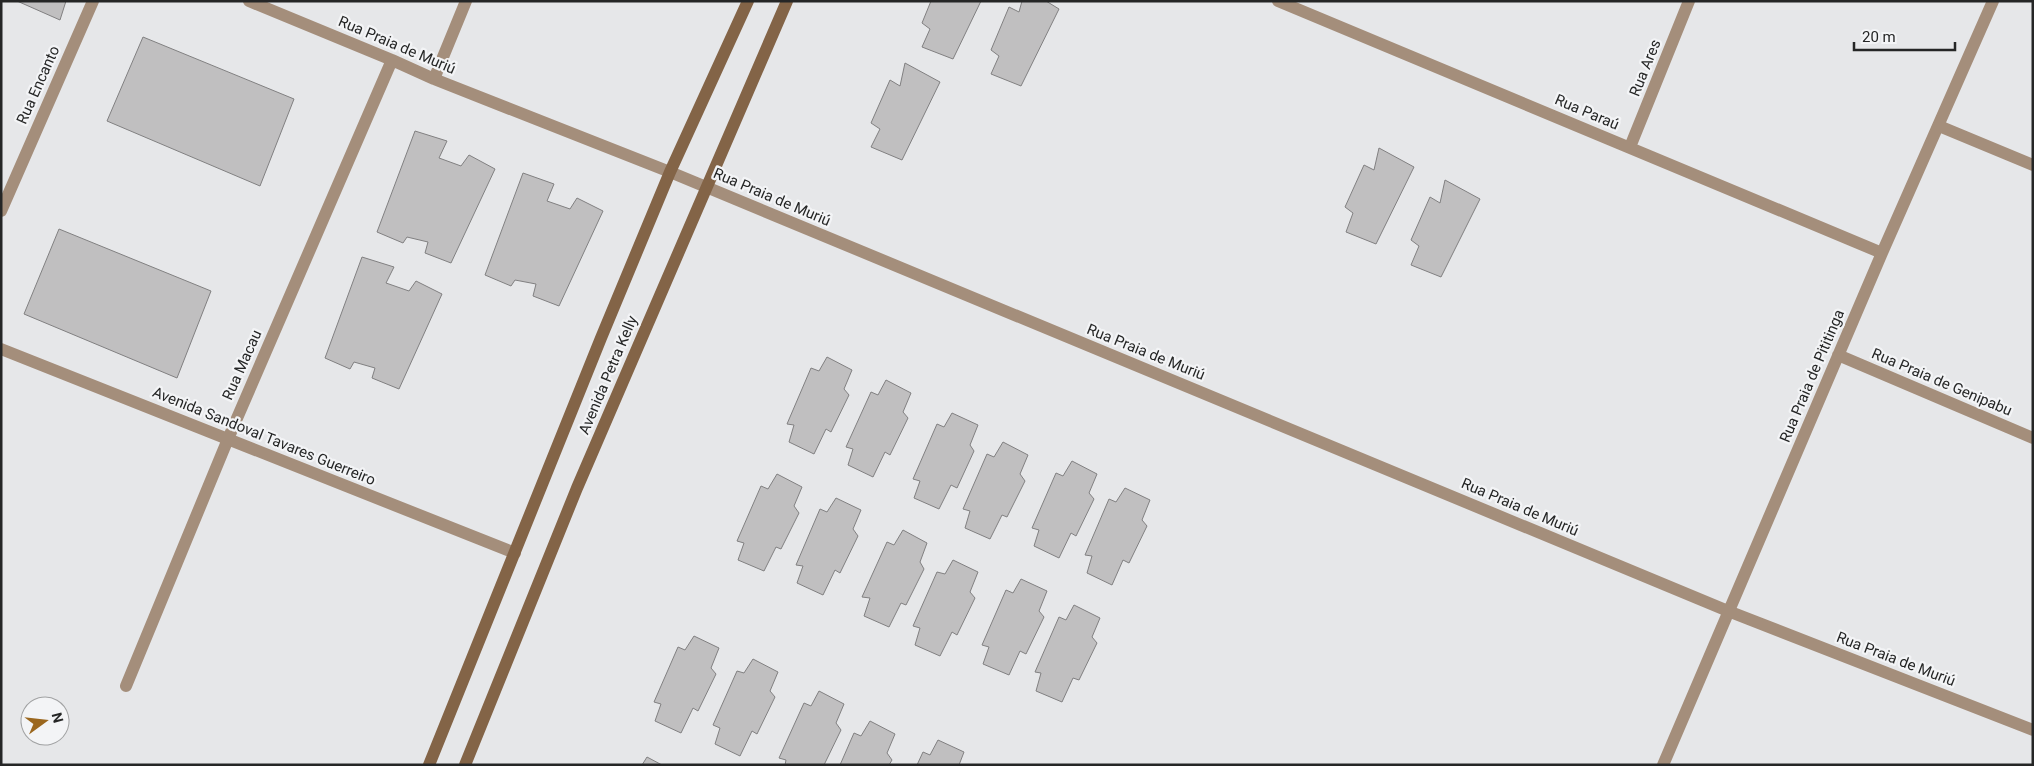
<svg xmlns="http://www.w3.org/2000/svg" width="2034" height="766" font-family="Roboto,sans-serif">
<rect width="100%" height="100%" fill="#e6e7e9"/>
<path fill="#c0bfc0" stroke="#818081" d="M17,1H66L60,20Z
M931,1H981L953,59L922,47L930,29L922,23Z
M1022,1H1046L1059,9L1021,86L991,74L999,56L991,50L1009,7L1019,12Z
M143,37L294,99L260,186L107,121Z
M905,63L940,82L902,160L871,147L880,129L871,123L890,80L900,86Z
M415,131L447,141L439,158L461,166L469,155L495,169L451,263L425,253L428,242L407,237L403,243L377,232Z
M1379,148L1414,167L1376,244L1346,232L1353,213L1345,207L1364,165L1374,170Z
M523,173L554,184L547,201L570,209L577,198L603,211L559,306L533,296L536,284L515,280L511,286L485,275Z
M1445,180L1480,199L1441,277L1411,265L1419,246L1411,240L1430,197L1440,203Z
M59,229L211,291L177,378L24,314Z
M362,257L394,267L386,283L409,291L416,281L442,294L399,389L372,378L375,368L354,362L350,369L325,358Z
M827,357L852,370L844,389L849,395L831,432L826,429L814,454L789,442L794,425L787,424L811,368L819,371Z
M886,380L911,393L903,412L908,418L890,455L885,452L873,477L848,465L853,449L846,447L871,392L878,395Z
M952,413L978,425L970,445L974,451L957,488L951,485L939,509L914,498L920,481L913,479L937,424L944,427Z
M1003,442L1028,455L1020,474L1025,481L1007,517L1002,515L990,539L965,528L970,511L963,509L987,454L994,457Z
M1072,461L1097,474L1089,493L1094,499L1076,536L1071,533L1059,558L1034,546L1039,530L1032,528L1056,473L1063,476Z
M777,474L802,487L794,506L799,513L781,549L776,547L764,571L738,560L744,543L737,541L761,486L768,489Z
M1125,488L1150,500L1142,520L1147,526L1129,563L1123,560L1112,585L1087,573L1092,556L1085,555L1109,499L1116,502Z
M836,498L861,510L853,529L858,536L840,573L835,570L823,595L797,583L803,566L796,565L820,509L827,512Z
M903,530L927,543L920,562L924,569L906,605L901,603L889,627L864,616L870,598L862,597L887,542L894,545Z
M953,560L978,572L970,592L975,598L957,635L952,632L940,656L915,645L920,628L913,626L937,572L945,574Z
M1021,579L1047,591L1039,611L1044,617L1026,654L1020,651L1009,675L983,664L989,647L982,645L1006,590L1013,593Z
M1074,605L1100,618L1092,637L1097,643L1079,680L1073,678L1062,702L1036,691L1041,673L1035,672L1059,617L1066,620Z
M694,636L719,648L711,668L716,674L698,711L693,708L681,733L655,721L661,704L654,702L678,647L685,650Z
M753,659L778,672L770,691L775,697L757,734L752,731L740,756L715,744L720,728L713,725L737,671L744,673Z
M819,691L844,704L836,723L841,730L824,765H785L786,760L779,758L804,703L811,706Z
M870,721L895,734L887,753L892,760L889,765H840L854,733L861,736Z
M938,740L964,752L959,765H917L923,752L930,755Z
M647,757L662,765H642Z"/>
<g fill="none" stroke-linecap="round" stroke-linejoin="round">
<path stroke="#a48e7b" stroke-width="12" d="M249,1L392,60L434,79L670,172L1728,611L2033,730
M1278,1L1882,253
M434,79L466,1
M1939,126L2033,165
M1630,147L1689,1
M1,211L93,1
M1,349L515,553
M1838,355L2033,438
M126,686L228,439L392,60
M1663,765L1882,253L1993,1"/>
<path stroke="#836447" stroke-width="12" d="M429,765L601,338L670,172L748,1
M465,765L577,488L787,1"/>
</g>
<g text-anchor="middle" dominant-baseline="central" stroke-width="4.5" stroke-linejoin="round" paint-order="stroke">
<g font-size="15" fill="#252626" stroke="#f3f4f6">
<text transform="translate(397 45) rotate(23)">Rua Praia de Muriú</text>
<text transform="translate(1645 68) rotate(-68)">Rua Ares</text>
<text transform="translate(38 85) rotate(-66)">Rua Encanto</text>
<text transform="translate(1587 112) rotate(23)">Rua Paraú</text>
<text transform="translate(772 197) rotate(23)">Rua Praia de Muriú</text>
<text transform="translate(1146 352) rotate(22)">Rua Praia de Muriú</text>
<text transform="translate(242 365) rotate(-66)">Rua Macau</text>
<text transform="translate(608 375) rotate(-67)">Avenida Petra Kelly</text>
<text transform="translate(1812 376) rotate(-67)">Rua Praia de Pititinga</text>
<text transform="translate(1942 382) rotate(23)">Rua Praia de Genipabu</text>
<text transform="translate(264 436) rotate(22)">Avenida Sandoval Tavares Guerreiro</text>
<text transform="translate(1520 507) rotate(23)">Rua Praia de Muriú</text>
<text transform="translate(1896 659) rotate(21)">Rua Praia de Muriú</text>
</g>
</g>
<rect width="2034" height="766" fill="none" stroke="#252626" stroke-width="5"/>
<g transform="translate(45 721) rotate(75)"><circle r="24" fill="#f3f4f6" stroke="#a1a2a3"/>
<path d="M0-4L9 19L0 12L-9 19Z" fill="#9b671e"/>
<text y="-8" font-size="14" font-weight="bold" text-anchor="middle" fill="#252626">N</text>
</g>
<path d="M1854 42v8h101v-8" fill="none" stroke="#252626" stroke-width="2.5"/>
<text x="1862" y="42" font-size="15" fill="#252626" stroke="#f3f4f6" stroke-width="4" paint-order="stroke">20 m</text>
</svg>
